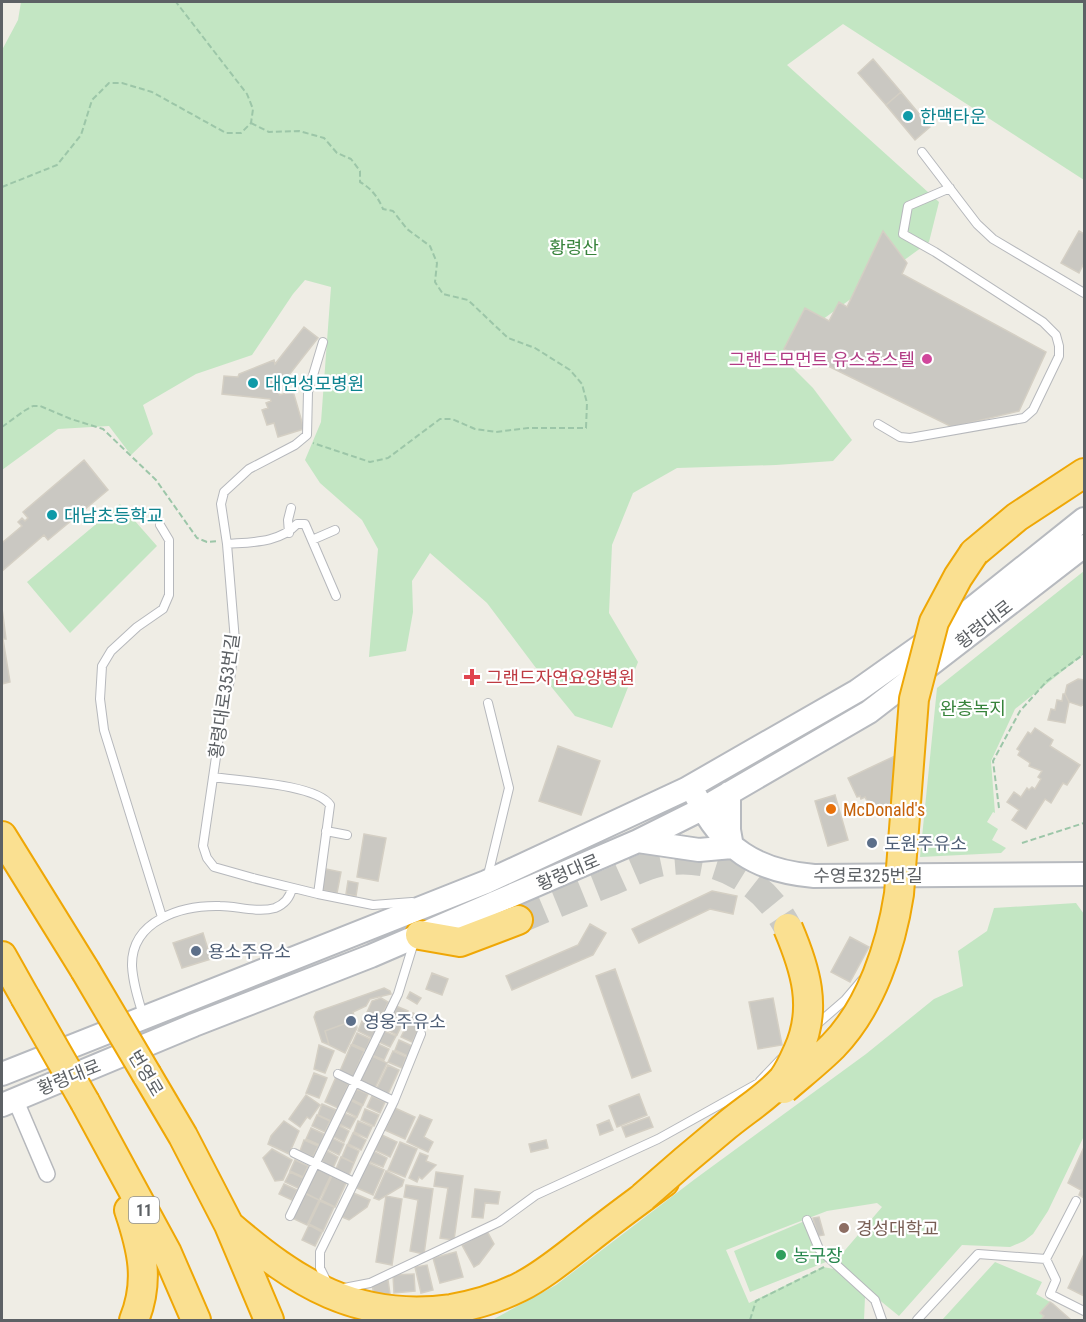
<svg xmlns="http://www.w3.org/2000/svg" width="1086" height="1322" font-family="'Roboto Condensed','Noto Sans KR',sans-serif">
<rect width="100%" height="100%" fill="#efede5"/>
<path fill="#c3e6c3" d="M21,2H1084V180L843,24L787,65L939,202L929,242L804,333L791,366L813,388L852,440L833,461L776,465L677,468L633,493L612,545L609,613L638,662L612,728L575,716L536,668L487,603L430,553L412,581L413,612L406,651L369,657L378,549L362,520L320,483L305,460L321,422L331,287L305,280L293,294L252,355L196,374L143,405L153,434L131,455L109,426L58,429L2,470V50L18,20Z
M120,504L157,546L70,633L27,582Z
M1084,571V654L1015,709L991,761L995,813L993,812L987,822L998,829L992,840L1006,848L1001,853L920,857L937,688Z
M1076,903L1084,914V1136L1048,1211L1033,1234L1024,1241L1010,1247L962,1245L899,1316L834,1263L882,1207L877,1203L827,1211L726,1250L749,1303L823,1267L834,1269L865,1297L864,1320H447L494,1319L556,1285L695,1179L866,1054L934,999L963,986L958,951L987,931L994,908Z
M807,1220L819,1249L831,1260L750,1292L734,1251Z
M995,1262L1042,1282L1036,1294L1050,1302L1041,1313L1044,1316L1041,1320H942Z"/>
<path fill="#cac8c2" stroke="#d4cfc4" stroke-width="1.5" d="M873,59L901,92L886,105L858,73Z
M901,92L930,127L915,140L886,105Z
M883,231L907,263L902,274L1046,352L1019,411L952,427L822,363L819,367L784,349L805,308L829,321L839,302L847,307Z
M1079,231L1084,234V263L1079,273L1061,263Z
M304,327L318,338L278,389L280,395L293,391L304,429L278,437L274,423L267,425L262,410L268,408L266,403L271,401L270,399L222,394L224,376L238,377L239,374L274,360L275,364Z
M84,460L108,490L48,540L44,535L2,571V540L3,542L22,526L18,522L22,518L25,521L28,518L23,512Z
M2,608L6,639H3L10,682L2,684Z
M1078,679L1084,680V704L1081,706L1069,702L1065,694L1067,685Z
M1063,694H1065L1069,702L1065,723L1048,720L1051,709L1055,710L1057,700L1062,701Z
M1035,728L1053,740L1050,746L1080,765L1067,785L1063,783L1051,803L1045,799L1026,829L1012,820L1019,810L1007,802L1014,792L1021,797L1027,788L1029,790L1032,787L1035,789L1041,779L1038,777L1042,771L1029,766L1030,763L1018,755L1020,751L1017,749L1028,732L1031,734Z
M558,746L600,761L581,815L539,801Z
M897,755L904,803L886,812L870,807L865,797L861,799L860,796L857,797L848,778Z
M835,795L848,840L828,846L815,801Z
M835,795L848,840L828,846L815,801Z
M364,834L386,838L378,881L357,877Z
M326,869L341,872L337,893L322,890Z
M348,881L358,883L356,896L346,894Z
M712,891L737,896L733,914L710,909L639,943L632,929Z
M590,924L606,933L593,955L512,990L506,976L578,945Z
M203,933L211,959L182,968L173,943Z
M850,937L869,947L850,982L831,972Z
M615,969L651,1071L632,1078L596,976Z
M432,973L448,979L442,995L426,989Z
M384,988L390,991L391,994L370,999L366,1006L353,1012L355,1020L325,1031L329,1045L322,1042L314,1017L316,1012Z
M410,992L421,998L417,1004L407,998Z
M381,998L388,1002L378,1025L364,1019L372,1001Z
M773,998L782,1045L758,1049L749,1002Z
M396,1006L408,1011L403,1022L391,1016Z
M413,1013L424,1019L412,1042L401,1037Z
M390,1018L402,1024L397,1035L385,1029Z
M355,1020L357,1028L345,1053L329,1045L325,1031Z
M362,1021L377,1028L372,1038L358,1031Z
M384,1031L396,1036L390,1047L379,1042Z
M357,1033L370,1039L366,1050L352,1044Z
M399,1040L412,1046L408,1056L395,1050Z
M378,1044L389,1049L384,1060L372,1055Z
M319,1045L334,1051L325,1073L314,1069Z
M351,1045L364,1051L353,1077L340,1071Z
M393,1051L406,1057L402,1068L388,1062Z
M372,1056L387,1063L375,1088L360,1081Z
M388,1065L399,1070L388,1094L377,1088Z
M314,1073L327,1078L319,1098L306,1093Z
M336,1077L349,1083L338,1108L325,1102Z
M357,1089L368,1094L363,1105L351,1099Z
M639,1094L647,1115L617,1127L609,1106Z
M306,1095L320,1105L310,1119L307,1117L300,1127L289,1119Z
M372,1096L385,1102L380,1113L367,1107Z
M350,1100L362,1106L357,1117L345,1111Z
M322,1104L336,1110L331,1121L318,1115Z
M395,1108L415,1117L405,1139L385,1130Z
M365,1109L379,1115L374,1126L361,1120Z
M344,1113L356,1118L350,1129L339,1124Z
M317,1115L330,1121L325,1132L312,1126Z
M420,1115L432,1120L424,1137L433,1142L428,1152L407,1142Z
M649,1117L653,1127L626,1137L622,1127Z
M609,1120L613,1130L600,1135L597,1125Z
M284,1121L299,1131L289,1154L268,1144L271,1136Z
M358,1121L372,1127L367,1138L354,1132Z
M338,1125L349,1131L344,1142L332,1136Z
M311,1128L324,1134L320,1145L306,1139Z
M353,1133L366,1140L361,1150L348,1144Z
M382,1135L397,1142L390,1157L375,1150Z
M332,1138L344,1144L339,1155L327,1149Z
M304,1140L318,1146L313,1157L300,1151Z
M546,1140L548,1148L531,1152L529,1144Z
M400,1142L417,1149L405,1177L388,1170Z
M347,1145L359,1151L354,1163L342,1157Z
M1084,1147V1198L1079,1195L1081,1190L1068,1183Z
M272,1149L292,1160L283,1180L275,1181L263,1158Z
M327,1151L338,1157L333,1168L321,1162Z
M373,1151L387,1158L383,1167L368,1161Z
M420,1153L428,1156L426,1161L436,1165L422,1179L419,1177L417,1182L409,1178Z
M341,1157L354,1163L349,1175L336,1169Z
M295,1160L308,1166L303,1177L290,1171Z
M366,1162L384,1170L373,1195L355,1187Z
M316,1168L331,1175L319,1200L305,1193Z
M386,1171L404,1180L402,1186L379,1200L374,1198Z
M290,1172L303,1178L298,1188L285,1182Z
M436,1172L463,1176L454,1240L440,1238L448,1188L434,1186Z
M332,1176L346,1183L335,1207L321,1200Z
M284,1184L297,1190L292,1200L279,1194Z
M406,1185L433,1189L424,1254L410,1251L418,1200L404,1197Z
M475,1189L500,1192L498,1204L485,1203L483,1218L472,1217Z
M351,1192L370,1200L367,1207L349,1220L340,1216Z
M304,1193L319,1200L307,1225L292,1218Z
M386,1196L402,1199L392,1265L376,1262Z
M320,1201L334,1207L323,1231L309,1224Z
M819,1217L824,1235L818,1236L813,1218Z
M309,1225L322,1232L315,1246L302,1240Z
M487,1231L494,1244L479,1264L474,1267L462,1245Z
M456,1252L463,1277L440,1283L433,1258Z
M1084,1254V1296L1068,1288Z
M427,1265L433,1290L421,1293L415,1267Z
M414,1274L415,1291L394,1293L393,1275Z
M388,1280L390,1294L374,1297L372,1283Z
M1050,1302L1053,1304L1071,1320H1041L1044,1316L1040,1313Z"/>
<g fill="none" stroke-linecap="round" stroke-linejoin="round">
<path stroke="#cacac5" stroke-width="28" stroke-dasharray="28 14" stroke-linecap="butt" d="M518,920C549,907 580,894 611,882C630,874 651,862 672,861C721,856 766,885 788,928"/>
<defs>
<path id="lane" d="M922,152L977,224L993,239L1084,293
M323,342L308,392L307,435L295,445L249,469L224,492L221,504L227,544L235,641L230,680L223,709L203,846L207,858L214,867L253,878L318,894L373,905L412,902
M878,424L900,437L910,438L1024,418L1033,410L1059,356V346L1056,335L1043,322L935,252L903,234L908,206L950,188
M160,525L169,540V595L163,609L137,627L111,651L102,666L100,699L104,730L162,917
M289,533L288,520L291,508
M312,540L335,530
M227,544C253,542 279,543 297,524H305L336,596
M488,703L509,788L488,875
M213,777C239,781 316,784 330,805L318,894
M326,831L347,835
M143,1015C138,999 133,983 132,966C131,920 182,905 220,906C237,906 258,913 275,908C285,904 290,898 292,888
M815,1026L845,1000L862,980
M338,1074L394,1101
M760,1081L781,1059
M294,1153L354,1182
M290,1216L398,994L414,942
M807,1220L819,1249L875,1300L882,1320
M1046,1259L1056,1280L1050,1294L1084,1311
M327,1282L320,1268V1252L394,1101L421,1034
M344,1288L370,1283L499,1222L536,1195L658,1139L764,1080
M917,1320L978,1254L1046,1259L1076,1201"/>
<path id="street" d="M15,1099L47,1174"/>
<path id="secondary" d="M696,796C722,849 756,871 814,876L1084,874
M638,841L699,850L732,847L729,830V793
M2,1074L486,882L686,789L857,691L960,618L1084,519
M2,1105L194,1025L371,956L638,841L702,809L869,712L1084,546"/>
<path id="highway" d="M974,553L1017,517L1084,473
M2,836L85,970
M420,935L460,942L518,920
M2,956L25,997
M147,1075L183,1136L229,1225L269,1320
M85,1102L167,1253L196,1320
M129,1210C142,1249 150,1281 134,1320
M229,1225C296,1283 357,1322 451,1309C475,1305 498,1298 520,1287C544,1275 566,1256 587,1240C612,1220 638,1201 664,1182"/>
</defs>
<use href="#lane" stroke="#b6b8bc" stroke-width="10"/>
<use href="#street" stroke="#b6b8bc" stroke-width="18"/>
<use href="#secondary" stroke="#b7babf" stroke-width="26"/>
<use href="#highway" stroke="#efa706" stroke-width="32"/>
<path stroke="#9cc6a8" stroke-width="2" stroke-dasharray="6 3" stroke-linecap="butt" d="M251,123L269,132L299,131L324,138L337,153L351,159L360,171V182C371,188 378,197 383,209L393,211L407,229L430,246L437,263L435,282L443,294L468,300L508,338L535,348L570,370L582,384L587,403L586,428H528L496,432L475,429L452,419H440L388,458L370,462L313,443
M2,187L57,165L81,135L92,100L109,83H122L152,92L226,133H241L251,123L253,109L247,94L176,2
M2,427L24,411L33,406H40L71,419L103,429L156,480L197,538L207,542L218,541
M999,808L993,761L1020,711L1047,681L1084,654
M1022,843L1084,823
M750,1320L756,1301L824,1267"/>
<use href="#lane" stroke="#fff" stroke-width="8"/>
<use href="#street" stroke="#fff" stroke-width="15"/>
<use href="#secondary" stroke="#fff" stroke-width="22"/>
<use href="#highway" stroke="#fae091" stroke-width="28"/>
<defs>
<path id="highway-bridge" d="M85,970L147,1075
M25,997L85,1102
M784,1089C800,1075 818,1061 833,1046C871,1007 891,946 899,894L914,699L934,622L958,577L974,553
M643,1197C670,1173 698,1149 726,1126C745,1110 767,1097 783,1079C789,1071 794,1060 798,1051C818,1008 805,968 788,928"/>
</defs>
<use href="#highway-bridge" stroke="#efa706" stroke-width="32" stroke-linecap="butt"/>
<use href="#highway-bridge" stroke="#fae091" stroke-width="28"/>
</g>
<g fill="#0f9aa8" stroke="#fff" stroke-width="2">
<circle cx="908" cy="116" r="6"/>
<circle cx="253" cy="383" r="6"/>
<circle cx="52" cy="515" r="6"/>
</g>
<circle fill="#d1479c" stroke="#fff" stroke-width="2" cx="927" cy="359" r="6"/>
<path fill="#e0444e" stroke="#fff" stroke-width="2" d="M469 668h6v6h6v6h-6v6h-6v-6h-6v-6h6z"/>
<circle fill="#e8710a" stroke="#fff" stroke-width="2" cx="831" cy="809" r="6"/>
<g fill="#5c6f8a" stroke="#fff" stroke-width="2">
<circle cx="872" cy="843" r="6"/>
<circle cx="196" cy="951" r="6"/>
<circle cx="351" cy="1021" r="6"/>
</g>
<circle fill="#8d6e63" stroke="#fff" stroke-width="2" cx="844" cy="1228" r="6"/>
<circle fill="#2e9e5b" stroke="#fff" stroke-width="2" cx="781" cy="1255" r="6"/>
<g text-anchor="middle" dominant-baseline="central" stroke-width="4.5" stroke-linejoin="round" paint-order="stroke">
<rect fill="#fff" stroke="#8e9093" stroke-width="1.5" x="129" y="1197" width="30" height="26" rx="4.5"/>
<g font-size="16" font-weight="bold" fill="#5d6165">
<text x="144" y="1210">11</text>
</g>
<g font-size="18" fill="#0d838f" stroke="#fff" text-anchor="start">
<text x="920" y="116">한맥타운</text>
<text x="265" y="383">대연성모병원</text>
<text x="64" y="515">대남초등학교</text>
</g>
<g font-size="18" fill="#37833b" stroke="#fff">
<text x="574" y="247">황령산</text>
<text x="973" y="708">완층녹지</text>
</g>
<g font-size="18" fill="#b23c85" stroke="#fff" text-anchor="end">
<text x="915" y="359">그랜드모먼트 유스호스텔</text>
</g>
<g font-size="18" fill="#5d6165" stroke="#fff">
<text transform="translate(984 624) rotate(-38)">황령대로</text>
<text transform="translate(224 696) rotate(-82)">황령대로353번길</text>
<text transform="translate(568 872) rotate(-23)">황령대로</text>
<text x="868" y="875">수영로325번길</text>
<text transform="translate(146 1073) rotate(59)">번영로</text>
<text transform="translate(69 1077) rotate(-22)">황령대로</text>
</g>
<g font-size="18" fill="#be3a42" stroke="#fff" text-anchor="start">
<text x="486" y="677">그랜드자연요양병원</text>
</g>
<g font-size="18" fill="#c56008" stroke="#fff" text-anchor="start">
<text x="843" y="809">McDonald's</text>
</g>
<g font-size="18" fill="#4e5e75" stroke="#fff" text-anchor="start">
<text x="884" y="843">도원주유소</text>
<text x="208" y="951">용소주유소</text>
<text x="363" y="1021">영웅주유소</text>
</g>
<g font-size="18" fill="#785e54" stroke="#fff" text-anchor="start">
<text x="856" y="1228">경성대학교</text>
</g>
<g font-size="18" fill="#27864d" stroke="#fff" text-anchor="start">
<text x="793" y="1255">농구장</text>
</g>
</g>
<rect width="1086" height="1322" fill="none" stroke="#5d6165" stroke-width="6"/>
</svg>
